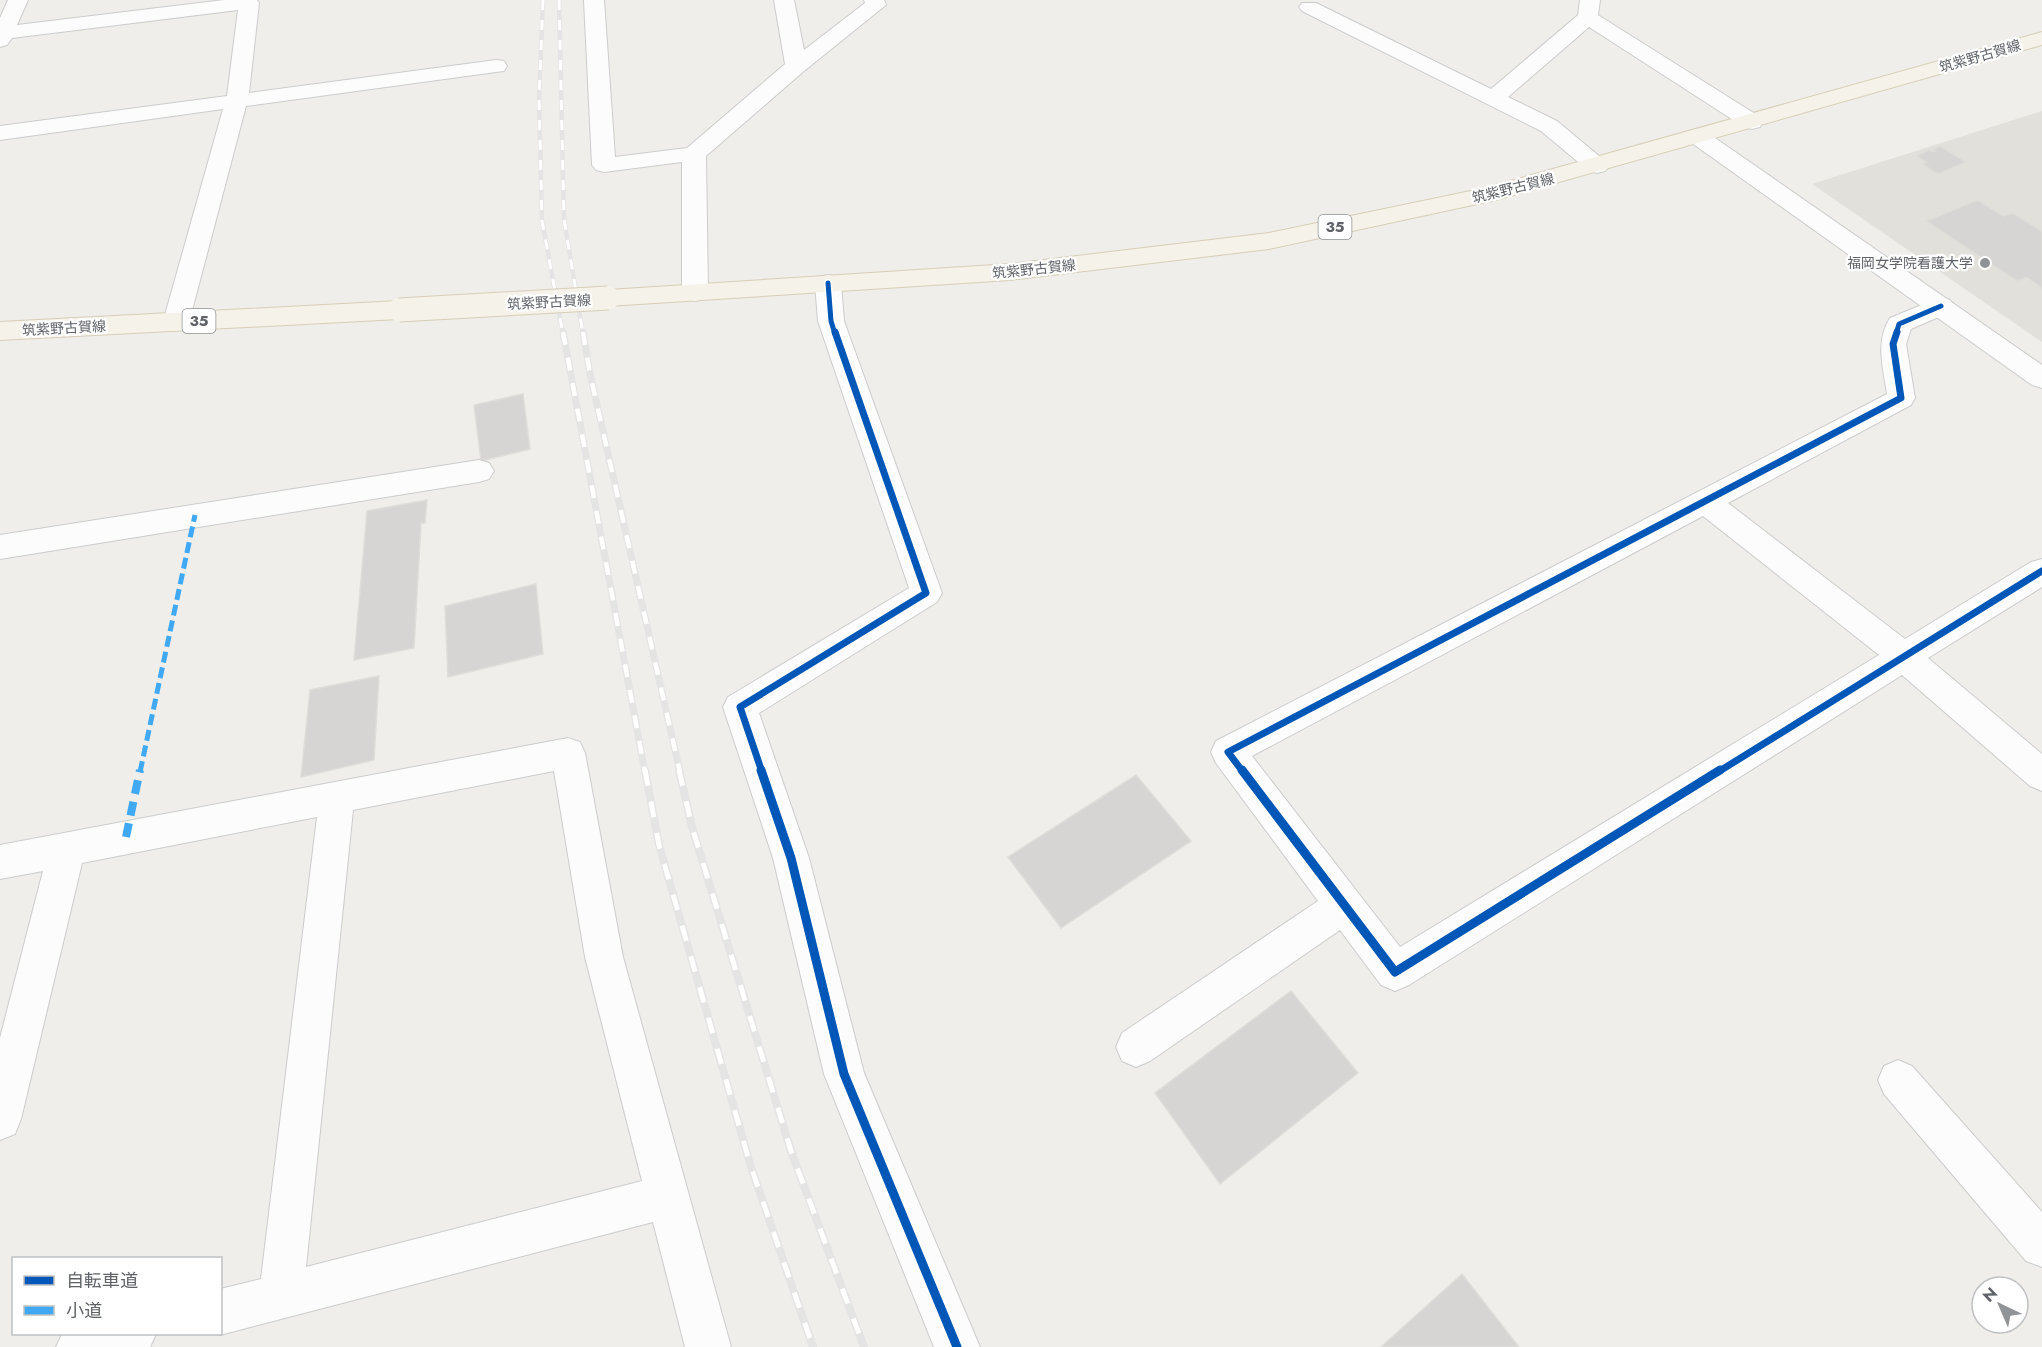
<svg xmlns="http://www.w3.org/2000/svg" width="2042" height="1347" font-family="Jost,'Noto Sans JP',sans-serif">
<rect width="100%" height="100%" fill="#efeeea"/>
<path fill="#e2e0da" d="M2042,111V342L1812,184Z"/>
<path fill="#d6d5d3" stroke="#deddd9" stroke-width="1.5" d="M1940,146L1966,162L1938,174L1922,164L1926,162L1916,156L1929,150L1933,152L1936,151L1933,149Z
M1978,200L2003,216L2013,213L2042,231V288L2026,277L2017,281L1926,221Z
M523,394L530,449L481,461L474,405Z
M427,500L425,523H421L414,648L354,660L367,511Z
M536,584L543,654L448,677L445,606Z
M379,676L374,760L301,777L310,690Z
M1136,775L1191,841L1061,928L1008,857Z
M1291,991L1358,1073L1220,1184L1155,1093Z
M1462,1274L1519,1347H1381Z"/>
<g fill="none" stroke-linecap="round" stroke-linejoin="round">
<defs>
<path id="minor" d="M8,0H28L17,25L224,0H257L259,3L249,93L496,60L504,61L507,66L504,71L496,72L246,106L189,322L185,328L176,331L167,328L163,322L223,109L0,140V126L227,96L238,10L12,38L7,45L0,47V18Z
M584,0H604L615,157L687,148L785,64L774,0H794L804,50L865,3L864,0H884L886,5L804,71L706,156L708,293L704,299L695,301L686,299L682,293V162L604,172L596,170L592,165Z
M1580,0H1600L1598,15L1760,117L1763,122L1760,127L1752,129L1744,127L1589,27L1508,97L1557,121L1605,161L1609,166L1605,171L1597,173L1589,171L1541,131L1302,11L1299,7L1302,3H1316L1491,89L1578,15Z
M828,275L837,277L841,283L844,321L942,593L937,602L759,713L809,858L864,1073L980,1347H934L824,1074L773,858L723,707L728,697L909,588L818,321L815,283L819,277Z
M1941,297L1950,300L1954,306L1950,312L1911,329L1906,344L1915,398L1911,405L1728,503L1905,639L2031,562L2042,559V587L1928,658L2042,754V791L2030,786L1902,675L1409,985L1395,991L1381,985L1340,930L1150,1061L1136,1067L1122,1061L1116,1047L1122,1033L1318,901L1216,763L1211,752L1216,741L1887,394C1883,367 1875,342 1890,318ZM1703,516L1879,655L1400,947L1252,756Z
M479,460L489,463L494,471L489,479L479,482L0,559V535Z
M568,738L580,742L585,753L623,957L731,1347H685L653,1222L281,1319L220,1335L217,1334H220V1289L261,1279L317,817L82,863L21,1119L15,1134L0,1140V1038L43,871L0,879V845ZM554,771L585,957L642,1181L306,1267L353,810Z
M1898,1060L1912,1066L2042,1212V1267L2026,1261L1884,1094L1878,1080L1884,1066Z
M62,1334H156L150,1347H56Z"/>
<path id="tertiary" d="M1697,129L1705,131L2042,365V388L2032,385L1689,141L1686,136L1689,131Z"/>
<path id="primary" d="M2042,32V45L1496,200L1269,249L1010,280L608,306L599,304L595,298L599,292L608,290L1010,264L1269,233L1485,188Z
M399,301L408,304L412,310L408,316L399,319L0,340V322Z"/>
</defs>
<use href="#minor" stroke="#cbcccc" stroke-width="2"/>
<use href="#tertiary" stroke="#cbcccc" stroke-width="2"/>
<use href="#primary" stroke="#d7ceb8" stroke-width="2"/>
<use href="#minor" fill="#fdfcfc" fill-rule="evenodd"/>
<use href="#tertiary" fill="#fdfcfc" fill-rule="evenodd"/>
<use href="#primary" fill="#f4f2e9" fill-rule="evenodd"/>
<defs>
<path id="rail-far2" d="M543,0L539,98L542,221L563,334
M559,0L564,219L583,334"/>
<path id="rail-far1" d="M563,332L645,772
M583,332L590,374L680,772"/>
<path id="rail" d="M645,770L659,845L750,1164L813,1347
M679,770L692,827L791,1151L864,1347"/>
</defs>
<use href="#rail-far2" stroke="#e4e4e4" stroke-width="4.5"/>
<use href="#rail-far1" stroke="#e4e4e4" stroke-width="7"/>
<use href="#rail" stroke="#e4e4e4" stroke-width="8"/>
<use href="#rail-far2" stroke="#fff" stroke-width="3" stroke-dasharray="10" stroke-linecap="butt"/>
<use href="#rail-far1" stroke="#fff" stroke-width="4.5" stroke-dasharray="13" stroke-linecap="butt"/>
<use href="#rail" stroke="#fff" stroke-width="5" stroke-dasharray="16" stroke-linecap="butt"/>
<defs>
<path id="primary-bridge" d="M399,310L608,298"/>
</defs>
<use href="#primary-bridge" stroke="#d7ceb8" stroke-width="25" stroke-linecap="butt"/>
<use href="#primary-bridge" stroke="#f4f2e9" stroke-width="23"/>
<path stroke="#3fa9f5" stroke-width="5" stroke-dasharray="11 5" stroke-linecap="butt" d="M140,772L195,515"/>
<path stroke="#3fa9f5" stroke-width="8" stroke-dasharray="14 8" stroke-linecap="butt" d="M126,837L140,770"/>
<defs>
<path id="cycleway-far2" d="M828,283L831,321L835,334
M1896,334L1899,324L1941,306"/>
<path id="cycleway-far1" d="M762,772L740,707L926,593L835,332
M1243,772L1228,752L1901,398L1893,344L1897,332
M1718,772L2042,571"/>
<path id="cycleway" d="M761,770L791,858L844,1074L957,1347
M1242,770L1395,972L1720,770"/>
</defs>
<use href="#cycleway-far2" stroke="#fff" stroke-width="8"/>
<use href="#cycleway-far1" stroke="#fff" stroke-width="10"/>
<use href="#cycleway" stroke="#fff" stroke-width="13"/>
<use href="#cycleway-far2" stroke="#0057b8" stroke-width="5"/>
<use href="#cycleway-far1" stroke="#0057b8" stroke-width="7"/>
<use href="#cycleway" stroke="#0057b8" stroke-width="9"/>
</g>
<circle fill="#919496" stroke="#fff" stroke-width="2" cx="1985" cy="263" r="6"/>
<g text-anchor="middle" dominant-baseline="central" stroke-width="4.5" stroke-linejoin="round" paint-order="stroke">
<g font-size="14" fill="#5f6368" stroke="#fff">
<text transform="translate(1980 56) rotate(-16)">筑紫野古賀線</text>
<text transform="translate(1513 188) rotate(-14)">筑紫野古賀線</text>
<text transform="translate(1034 269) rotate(-6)">筑紫野古賀線</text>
<text transform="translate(549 302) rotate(-3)">筑紫野古賀線</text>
<text transform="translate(64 328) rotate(-3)">筑紫野古賀線</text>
</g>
<g font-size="14" fill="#5f6368" stroke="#fff" text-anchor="end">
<text x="1973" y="263">福岡女学院看護大学</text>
</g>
<g fill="#fff" stroke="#8f9295" stroke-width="1.5">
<rect x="1318.5" y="215" width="33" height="24" rx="4.5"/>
<rect x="182.5" y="309" width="33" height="24" rx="4.5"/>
</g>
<g font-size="15" font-weight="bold" fill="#5f6368">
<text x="1335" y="227">35</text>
<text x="199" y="321">35</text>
</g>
</g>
<rect x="12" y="1257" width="210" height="78" fill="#ffffff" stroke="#bfc1c3" stroke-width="1.5"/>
<rect x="24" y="1276" width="30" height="9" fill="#0057b8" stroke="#bfc1c3" stroke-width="1.5"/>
<text x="66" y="1287" font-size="18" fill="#5f6368">自転車道</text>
<rect x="24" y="1306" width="30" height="9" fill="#3fa9f5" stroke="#bfc1c3" stroke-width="1.5"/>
<text x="66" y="1317" font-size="18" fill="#5f6368">小道</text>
<g transform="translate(2000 1305) rotate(316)"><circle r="28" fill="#ffffff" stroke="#bfc1c3" stroke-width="1.5"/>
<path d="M0-4.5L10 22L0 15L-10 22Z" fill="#919496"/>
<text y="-9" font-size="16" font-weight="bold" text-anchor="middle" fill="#5f6368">N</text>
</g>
</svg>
